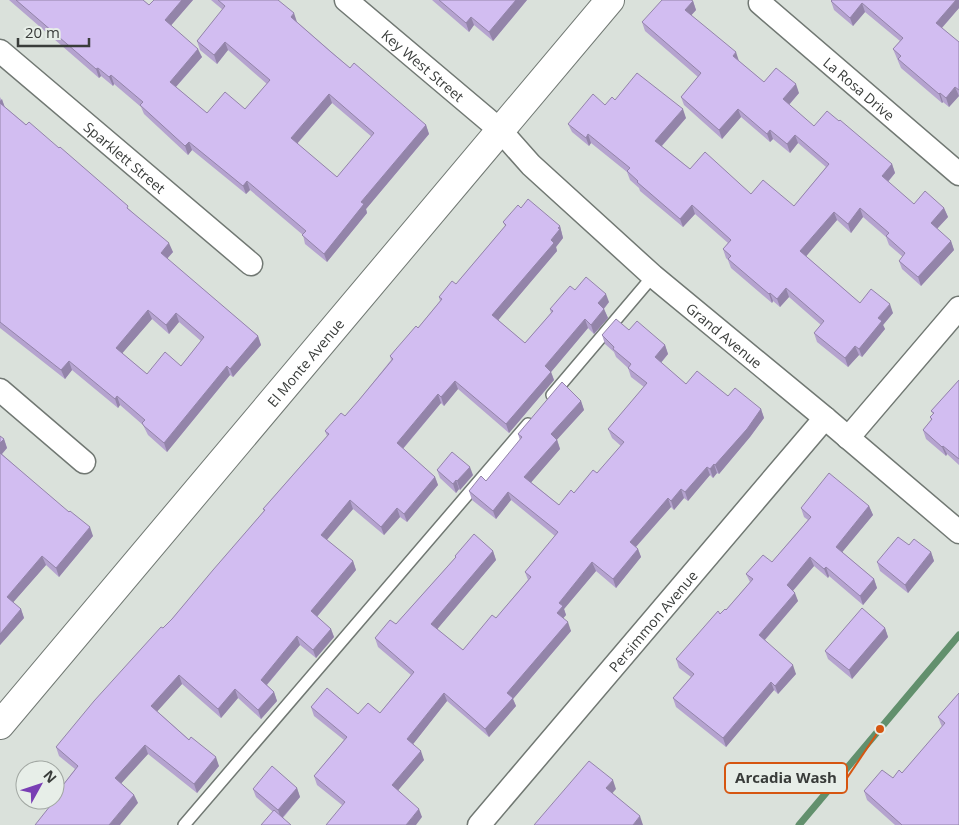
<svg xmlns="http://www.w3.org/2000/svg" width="959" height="825" font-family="'Open Sans',sans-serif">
<rect width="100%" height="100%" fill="#dae1db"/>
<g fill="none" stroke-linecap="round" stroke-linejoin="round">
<path stroke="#62906d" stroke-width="7" d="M799,825L959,635"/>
<defs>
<path id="lane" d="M552,395L653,276
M184,825L528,424"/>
<g id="street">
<path id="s1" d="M346,0L500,130L531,165L653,276L825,418L959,532"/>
<path id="s2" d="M760,3L959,174"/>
<path id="s3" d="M0,51L251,264"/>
<path d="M0,390L84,462"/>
<path d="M848,438L959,308"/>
<path id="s4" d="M479,825L825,418"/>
</g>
<g id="secondary">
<path id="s5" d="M0,725L610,0"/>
</g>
</defs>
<use href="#lane" stroke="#717873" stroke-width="14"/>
<use href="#street" stroke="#717873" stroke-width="25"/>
<use href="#secondary" stroke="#717873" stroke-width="30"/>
<use href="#lane" stroke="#fff" stroke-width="11"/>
<use href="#street" stroke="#fff" stroke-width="22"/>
<use href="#secondary" stroke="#fff" stroke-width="28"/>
</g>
<path fill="#b5a3cf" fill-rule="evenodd" d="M9,0H143L149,5L154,0H193L171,25L202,57L176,87L207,113L245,109L267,84L228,50L217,64L200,50L197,41L223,10L211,0H278L297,22L350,68L426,125L429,134L366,209L367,213L327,262L305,244L303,235L250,190L246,194L192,150L188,155L144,114L141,107L114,84L113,86L101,76L99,78ZM332,103L372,137L337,177L297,144Z
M432,0H527L493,41L474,25L469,32Z
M959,0V8L942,28L959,42V96L949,107L943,102L942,103L901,68L893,49L900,41L865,12L853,26L834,10L831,1Z
M693,1L696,10L691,15L739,61L764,82L799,93L789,105L814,126L892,164L895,173L888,182L914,204L944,208L948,217L937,229L951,241L954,250L921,286L902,269L899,261L903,257L889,245L886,237L863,217L851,233L837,220L806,256L860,303L893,313L883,325L885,329L862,357L859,355L848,367L817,342L814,333L821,325L789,297L780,307L773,301L772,303L731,268L728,260L726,258L723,249L728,243L695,214L683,227L640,191L639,188L630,180L627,172L591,143L589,146L572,132L568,124L615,100L686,118L662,146L690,169L751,194L794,206L826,167L798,143L790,153L773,139L770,142L741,117L722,139L684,105L681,97L698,77L645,31L642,22Z
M0,97L5,107L130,210L173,252L167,259L258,336L261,345L233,377L230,375L167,452L148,435L143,425L120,405L118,408L72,370L65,379L0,328ZM152,319L169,334L179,322L201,341L181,366L147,374L122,353Z
M521,208L560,226L563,238L556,247L557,251L498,320L525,343L551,313L550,309L575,290L609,302L604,309L608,318L594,334L588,328L551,372L554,380L509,433L458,389L444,406L441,403L403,449L435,477L438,485L407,522L400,517L384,535L353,509L327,540L353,561L356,570L317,617L331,629L334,637L316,658L300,645L267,685L274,692L277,701L261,719L238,698L221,718L182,684L157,711L219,766L197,793L148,754L121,783L134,795L138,803L57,797L56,794L75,769L59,756L56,747L172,619L264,511L263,509L327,436L325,431L345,416L359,400L391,360L390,356L418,328L440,301L439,297L456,284L505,226L503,222Z
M629,330L665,345L668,354L661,363L686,384L728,396L761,409L764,418L750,437L719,474L717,473L713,478L710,475L688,501L684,498L674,510L671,507L636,547L638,549L641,557L616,588L596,571L564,609L566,615L563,618L571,631L513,699L516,706L489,737L447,701L413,744L424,760L398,790L422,817L342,805L317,785L314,776L344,740L314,716L311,707L358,714L380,713L411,675L378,647L375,638L396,624L456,557L455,556L493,551L496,560L437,629L463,650L496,618L528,580L525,572L555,536L511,500L496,519L472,500L469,491L486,481L520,440L518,434L581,401L584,410L557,439L560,449L531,482L559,505L597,473L621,446L612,438L608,429L644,387L631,377L628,368L616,357L614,352L605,344L602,335Z
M959,380V465L947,454L946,456L926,439L923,430L931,420L930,417L933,414L931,411Z
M0,436L4,439L7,448L2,454L93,536L59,577L46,565L13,602L21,609L24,618L0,645Z
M437,470L473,475L460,490L459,489L456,493L440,478Z
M869,506L873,515L842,552L874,579L877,588L863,605L829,576L828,578L814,566L793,591L798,601L765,640L796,674L778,694L774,690L726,747L676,707L673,698L691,677L679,668L676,659L720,614L726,610L750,582L746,574L772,562L808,520L804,517L801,508Z
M931,552L934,561L908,593L880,571L877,562Z
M885,628L888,637L852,679L828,659L825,651Z
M959,693V825H895L867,800L864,791L893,778L902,773L942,727L938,717Z
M297,788L300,797L283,818L272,811L256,797L253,789Z"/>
<path fill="#9384a9" d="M182,0H193L168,29L165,20Z
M516,0H527L493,41L489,32Z
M956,0H959V8L939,31L936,23Z
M693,1L696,10L688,19L685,10Z
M862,3L865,12L853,26L850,18Z
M294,13L297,22L294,26L291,17Z
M471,17L474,25L469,32L466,23Z
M225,42L228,50L217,64L214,55Z
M198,49L202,57L173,90L170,82Z
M736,52L739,61L733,56Z
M98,68L101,76L99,78L96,69Z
M111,75L114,84L113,86L109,77Z
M796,84L799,93L786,108L783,99Z
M955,87L959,96L949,107L946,98Z
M940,93L943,102L942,103L939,94Z
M329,94L332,103L294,147L291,138Z
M2,99L5,108L0,104V101Z
M683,109L686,118L658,150L655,141Z
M738,109L741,117L722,139L719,130Z
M426,125L429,134L366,209L367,213L327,262L324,254L361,202Z
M770,130L773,139L770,142L767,134Z
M588,134L591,143L589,146L586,138Z
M795,135L798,143L790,153L787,144Z
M189,142L192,150L188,155L185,146Z
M892,164L895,173L885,185L882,176Z
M247,181L250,190L246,194L243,186Z
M692,205L695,214L683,227L680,219Z
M860,208L863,217L851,233L848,224Z
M944,208L948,217L934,232L931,223Z
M834,212L837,220L803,260L800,251Z
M560,226L563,238L556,247L557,251L495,324L492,315L551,240Z
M951,241L954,250L921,286L918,277Z
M169,243L173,252L164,262L161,253Z
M786,288L789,297L780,307L777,299Z
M770,293L773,301L772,303L769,294Z
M606,294L609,302L601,312L598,303Z
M890,304L893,313L883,325L885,329L862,357L859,349L878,318Z
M604,309L608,318L594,334L591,325Z
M148,310L152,319L119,357L116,348Z
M176,313L179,322L169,334L166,325Z
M585,319L588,328L551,372L554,380L509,433L506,424L545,366Z
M258,336L261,345L233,377L230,369Z
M665,345L668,354L658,366L655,357Z
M855,346L859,355L848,367L845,358Z
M69,361L72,370L65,379L61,370Z
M227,366L230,375L167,452L164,443Z
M455,381L458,389L444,406L441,397Z
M438,394L441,403L400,452L397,443Z
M117,396L120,405L118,408L115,399Z
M581,401L584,410L554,443L551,434Z
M761,409L764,418L750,437L719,474L715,465Z
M4,439L7,448L0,456V443Z
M557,440L560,449L528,486L524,477Z
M943,446L947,454L946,456L942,447Z
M714,464L717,473L713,478L710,469Z
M470,467L473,475L460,490L457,481Z
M707,467L710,475L688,501L685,492Z
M435,477L438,485L407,522L404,514Z
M456,480L459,489L456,493L453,484Z
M681,489L684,498L674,510L671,501Z
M508,492L511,500L496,519L493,511Z
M668,498L671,507L633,550L630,542Z
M350,500L353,509L324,543L321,535Z
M869,506L873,515L839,556L836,547Z
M397,508L400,517L384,535L381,527Z
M90,527L93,536L59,577L56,568Z
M638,549L641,557L616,588L613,579Z
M493,551L496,560L434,633L431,624Z
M931,552L934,561L908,593L905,585Z
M42,556L46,565L10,606L7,597Z
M810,557L814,566L790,594L787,585Z
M353,561L356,570L314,620L311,611Z
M592,562L596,571L564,609L566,615L560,622L557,613L559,603Z
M826,567L829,576L828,578L824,569Z
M874,579L877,588L863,605L860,596Z
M795,593L798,601L762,643L759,635Z
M21,609L24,618L0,645V634Z
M568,622L571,631L513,699L516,706L489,737L485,729L507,693Z
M885,628L888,637L852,679L849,670Z
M331,629L334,637L316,658L313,650Z
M297,636L300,645L264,688L261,680Z
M793,665L796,674L778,694L775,686Z
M179,675L182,684L154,715L151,706Z
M771,682L774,690L726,747L723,738Z
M235,689L238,698L221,718L218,709Z
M274,692L277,701L261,719L258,710Z
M444,693L447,701L410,748L407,739Z
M145,745L148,754L118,787L115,778Z
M421,751L424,760L395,794L392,785Z
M216,757L219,766L197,793L194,784Z
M613,780L616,789L609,797L606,788Z
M297,788L300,797L281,819L278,810Z
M134,795L138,803L120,825H109Z
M419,809L422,817L416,825H406Z
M640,816L643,825H633Z"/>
<path fill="#d2bdf1" stroke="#9384a9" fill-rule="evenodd" d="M16,0H143L149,5L154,0H182L165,20L198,49L170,82L207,113L225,92L245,109L270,80L225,42L214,55L197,41L225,6L218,0H278L294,13L291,17L331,52L350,68L354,63L426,125L361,202L364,204L324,254L302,235L306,231L247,181L243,186L189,142L185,146L140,105L143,102L111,75L109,77L98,68L96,69ZM329,94L374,133L337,177L291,138Z
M439,0H516L489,32L471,17L466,23Z
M662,0H691L693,1L685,10L736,52L733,56L764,82L776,68L796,84L783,99L814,126L827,111L839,121L840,120L892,164L882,176L914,204L925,191L944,208L931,223L951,241L918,277L899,261L905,253L886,236L889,233L860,208L848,224L834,212L800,251L860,303L871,289L890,304L878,318L882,321L859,349L855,346L845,358L814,333L824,321L786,288L777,299L770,293L769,294L728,259L731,256L723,249L731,240L692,205L680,219L637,182L638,181L627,171L630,168L588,134L586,138L568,124L593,94L605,105L612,97L615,100L637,73L683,109L655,141L690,169L705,152L751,194L763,180L794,206L829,164L795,135L787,144L770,130L767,134L738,109L719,130L681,97L701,73L642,22Z
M832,0H956L936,23L959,42V90L955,87L946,98L940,93L939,94L898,59L901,56L893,49L903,38L862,3L850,18L831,1Z
M0,103L26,125L29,122L59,148L60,147L128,206L127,208L169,243L161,253L258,336L230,369L227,366L164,443L144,426L142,423L145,420L117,396L115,399L69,361L61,370L0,322ZM148,310L166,325L176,313L204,337L181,366L165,352L147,374L116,348Z
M528,199L560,226L558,228L560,229L551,240L554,243L492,315L525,343L553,311L550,309L570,286L575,290L586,277L606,294L598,303L604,309L591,325L585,319L545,366L551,372L506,424L455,381L441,397L438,394L397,443L435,477L404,514L397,508L381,527L350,500L321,535L353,561L311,611L331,629L313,650L297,636L261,680L274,692L258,710L235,689L218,709L179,675L151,706L189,740L191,737L216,757L194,784L145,745L115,778L134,795L109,825H35L58,796L56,794L78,766L56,747L94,701L161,627L163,628L172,619L213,570L265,510L263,509L329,434L325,431L341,413L345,416L359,400L393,359L390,356L416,326L418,328L442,299L439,297L452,281L456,284L506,225L503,222L518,205L521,208Z
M616,319L629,330L637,321L665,345L655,357L686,384L697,371L728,396L735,388L761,409L747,429L715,465L714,464L710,469L707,467L685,492L681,489L671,501L668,498L630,542L638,549L613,579L592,562L559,603L563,606L557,613L568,622L507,693L513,698L485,729L444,693L407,739L421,751L392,785L419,809L406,825H326L345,802L314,776L347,737L311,707L327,688L358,714L368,703L380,713L414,672L375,638L390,620L396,624L456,557L455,556L474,534L493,551L431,624L463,650L492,615L496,618L531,577L525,572L558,532L508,492L493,511L469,491L481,476L486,481L522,437L518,434L562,382L581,401L551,434L557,440L524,477L559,505L571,490L574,493L593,470L597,473L624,442L608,429L647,383L628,368L631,364L613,349L614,347L602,335Z
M959,380V459L943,446L942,447L923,430L932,419L930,417L934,413L931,411Z
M0,436L4,439L0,443Z
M452,452L470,467L457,481L456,480L453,484L437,470Z
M0,453L69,512L70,511L90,527L56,568L42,556L7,597L21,609L0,634Z
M829,473L869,506L836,547L874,579L860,596L826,567L824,569L810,557L787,585L795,593L759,635L793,665L775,686L771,682L723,738L673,698L694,674L676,659L718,611L720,614L725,609L726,610L753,579L746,574L763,555L772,562L811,517L801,508Z
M898,537L909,545L914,539L931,552L905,585L877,562Z
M862,608L885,628L849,670L825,651Z
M959,693V825H902L864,791L882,770L893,778L899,770L902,773L945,723L938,717Z
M589,761L613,780L606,788L640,816L633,825H534Z
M272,766L297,788L278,810L253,789Z
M274,810L291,825H261Z"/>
<g text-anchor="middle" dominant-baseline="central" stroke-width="4.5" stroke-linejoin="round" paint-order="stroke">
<g font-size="14" fill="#393c3a" stroke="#e7eee8">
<text stroke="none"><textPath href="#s1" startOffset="101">Key West Street</textPath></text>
<text stroke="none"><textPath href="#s2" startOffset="131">La Rosa Drive</textPath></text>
<text stroke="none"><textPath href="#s3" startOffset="164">Sparklett Street</textPath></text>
<text stroke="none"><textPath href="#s1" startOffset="506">Grand Avenue</textPath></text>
<text stroke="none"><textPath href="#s5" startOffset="474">El Monte Avenue</textPath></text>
<text stroke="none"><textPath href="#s4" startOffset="268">Persimmon Avenue</textPath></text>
</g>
</g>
<path fill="none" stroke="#d65611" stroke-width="2" d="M880 729L847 778"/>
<circle fill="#d65611" stroke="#e7eee8" stroke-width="2" cx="880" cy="729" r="5"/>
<rect fill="#e7eee8" stroke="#d65611" stroke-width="2" x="725" y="763" width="122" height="30" rx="5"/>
<g font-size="15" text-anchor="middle" font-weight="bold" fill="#393c3a">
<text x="786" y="783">Arcadia Wash</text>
</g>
<g transform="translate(40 785) rotate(50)"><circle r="24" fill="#e7eee8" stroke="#a1a7a2"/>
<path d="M0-4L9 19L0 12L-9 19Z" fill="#793eb4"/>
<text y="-8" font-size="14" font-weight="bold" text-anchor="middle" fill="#393c3a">N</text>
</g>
<path d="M18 38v8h71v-8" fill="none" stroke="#393c3a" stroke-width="2.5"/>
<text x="25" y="38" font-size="15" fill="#393c3a" stroke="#e7eee8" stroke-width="4" paint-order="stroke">20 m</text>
</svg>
